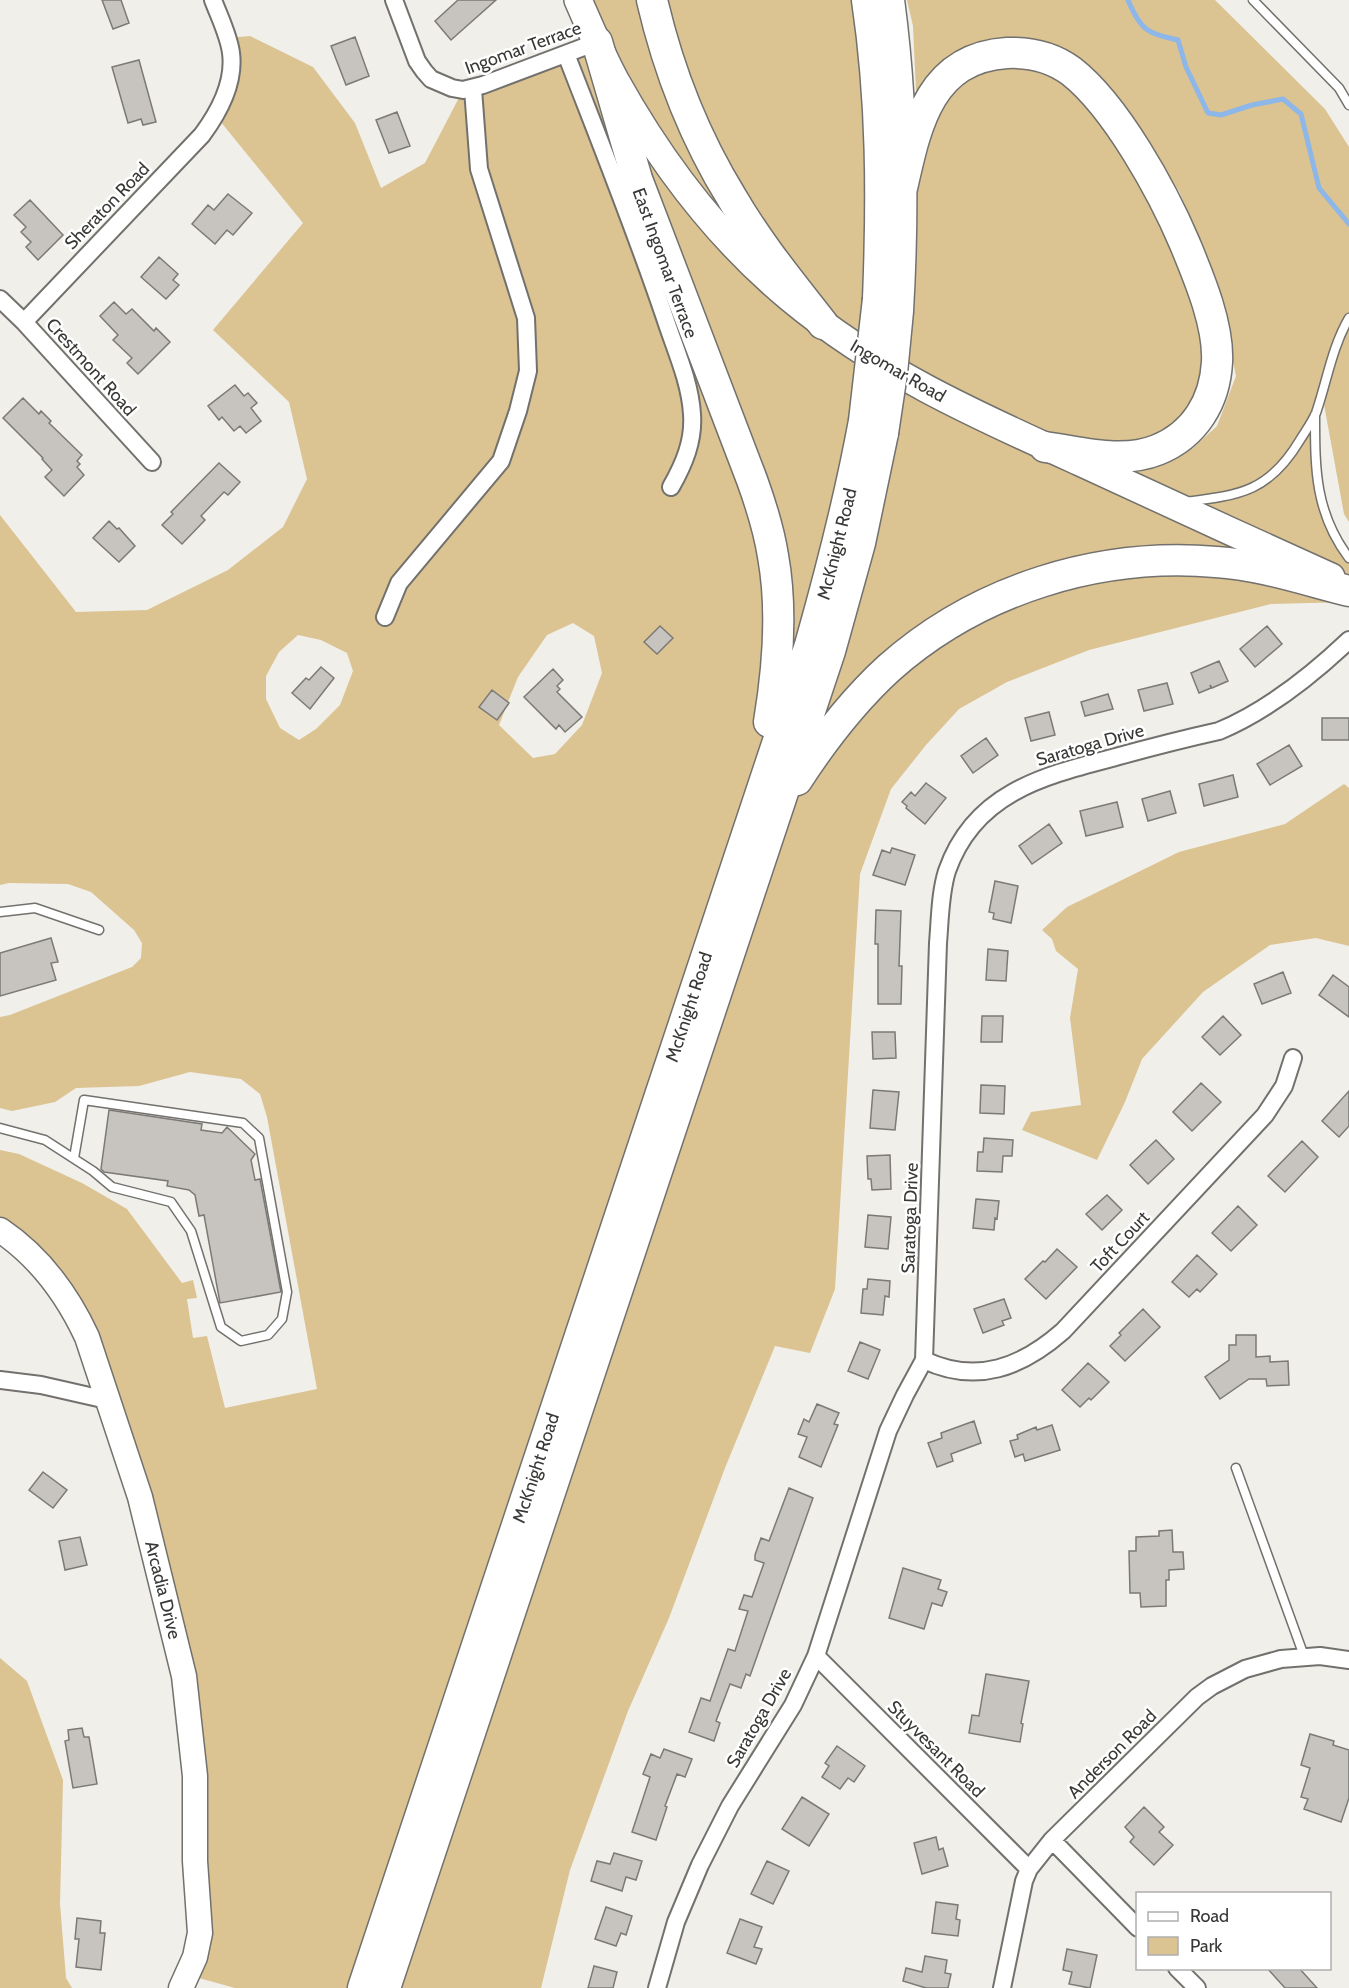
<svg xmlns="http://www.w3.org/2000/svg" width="1349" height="1988" font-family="Cabin,sans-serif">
<rect width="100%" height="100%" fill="#f1efea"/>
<path fill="#dbc392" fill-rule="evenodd" d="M578,0H867L901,249L931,97L1024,54L1108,111L1217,345L1171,459L1192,449L1217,426L1236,376L1218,287L1179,191L1098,73L1048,42L997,40L951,56L916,91L913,26L907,0H1215L1325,109L1349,147V522L1344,514L1323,399L1315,415L1318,493L1349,558V602L1271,604L1089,650L1007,682L959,709L926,745L891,789L860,874L835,1289L810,1353L775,1346L725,1468L669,1618L628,1711L570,1870L541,1988H385L853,480L363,1988H235L188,1975L195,1957L184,1675L87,1337L0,1230V1150L19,1154L82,1183L127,1209L182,1283L193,1280L197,1298L187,1299L193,1338L207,1336L225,1408L317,1389L267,1117L260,1094L241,1079L190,1072L139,1086L76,1088L55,1102L12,1111L0,1108V1017L10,1015L132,967L141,958L142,943L134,930L91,892L68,884L9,883L0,885V515L76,612L147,610L228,570L283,527L307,479L289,402L213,330L303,223L216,116L225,96L227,38L250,36L313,67L355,123L381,188L425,163L463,90L596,42ZM573,623L594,636L602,673L582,725L555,754L533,758L499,725L518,677L547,635ZM298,635L321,640L347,653L353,671L340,705L316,729L299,740L280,728L266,699V676L279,652Z
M1344,784L1349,788V946L1316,938L1270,945L1203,992L1142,1059L1125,1102L1097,1160L1022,1130L1031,1112L1081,1105L1070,1018L1078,969L1056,951L1052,939L1042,930L1067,907L1179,852L1285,824Z
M0,1658L27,1681L63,1780L60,1904L66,1978L72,1988H0Z"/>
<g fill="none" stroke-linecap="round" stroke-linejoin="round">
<path stroke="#8db6e9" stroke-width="5" d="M1128,0C1141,31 1147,33 1178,40L1186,67L1208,113L1221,115L1252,105L1283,99L1301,114L1319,188L1349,224"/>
</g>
<path fill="#c7c4c0" stroke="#7c7a76" stroke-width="1.5" d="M102,0H121L129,23L113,29Z
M458,0H496L451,40L435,21Z
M355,37L369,76L346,85L331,46Z
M139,60L156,122L143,125L141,119L128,123L112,67Z
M397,112L410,146L389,153L376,120Z
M228,194L252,213L233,235L227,230L215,244L192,224L208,205L214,210Z
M30,200L63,235L38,260L26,247L31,242L21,232L26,227L14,215Z
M159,257L178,274L173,280L179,285L166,299L141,277Z
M114,302L126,314L132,309L154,331L156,328L170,342L138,374L127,363L132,358L113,340L118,335L100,316Z
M235,385L244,396L248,393L257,403L251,408L261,421L246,433L240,426L234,431L222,417L219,420L208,406Z
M23,398L39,414L41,411L51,421L49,423L82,455L77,461L80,464L77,467L84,475L64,496L45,477L52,470L42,459L43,458L3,418Z
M219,463L240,482L228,495L224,492L201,516L205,520L182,544L162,525L173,514L171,512Z
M109,521L117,529L119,528L135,546L119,562L93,538Z
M660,626L673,638L657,654L644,642Z
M1267,626L1282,644L1255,667L1240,649Z
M1219,661L1228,681L1212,688L1210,685L1211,688L1199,693L1191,673Z
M321,667L334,678L310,709L292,693L306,678L309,680Z
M553,669L563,680L557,686L560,689L557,692L582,717L565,732L559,725L556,729L524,697Z
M1167,683L1173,704L1144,711L1138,690Z
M492,690L509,703L497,720L479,707Z
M1108,694L1113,709L1085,716L1081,702Z
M1049,712L1055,735L1031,741L1025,718Z
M1322,718H1349V740H1322Z
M986,738L998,755L973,773L961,756Z
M1289,745L1302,766L1270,785L1257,764Z
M1233,775L1238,797L1204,806L1199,784Z
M926,783L946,798L925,824L906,808L907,806L902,802L911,792L915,796Z
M1170,791L1176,813L1148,821L1142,799Z
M1117,802L1123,827L1086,836L1080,811Z
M1049,824L1062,843L1032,864L1019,846Z
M892,848L915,855L905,885L873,875L882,850L890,853Z
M995,881L1018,886L1011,923L993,919L994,913L989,912Z
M876,910L901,911L899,966H902L901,1004H878V944H875Z
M51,938L58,962L51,963L56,980L0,996V953Z
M988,949L1008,951L1006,981L986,980Z
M1283,972L1291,993L1262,1004L1254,984Z
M1333,975L1349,987V1017L1319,995Z
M982,1016H1003L1002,1042H981Z
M1223,1016L1241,1035L1220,1055L1202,1037Z
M872,1032H895L896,1058L873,1059Z
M1201,1083L1221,1102L1192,1131L1173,1112Z
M981,1085L1005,1086L1004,1114L980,1113Z
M873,1090L899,1092L895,1130L870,1128Z
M1349,1091V1126L1339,1137L1322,1121Z
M109,1110L202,1124L201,1130L222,1133L227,1127L255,1154L251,1160L255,1180L260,1179L281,1292L220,1303L204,1215L199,1216L195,1195L189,1190L167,1186L168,1181L104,1172L101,1169Z
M984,1138L1013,1140L1012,1156H1003L1002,1172L977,1171L978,1152H983Z
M1156,1140L1174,1159L1148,1184L1130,1165Z
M1302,1141L1318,1157L1285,1192L1268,1176Z
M890,1155L891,1189L872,1190L871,1179H868L867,1156Z
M1107,1195L1122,1210L1102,1230L1086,1214Z
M976,1199L999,1201L997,1219L995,1218L994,1230L973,1228Z
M1238,1206L1257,1225L1231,1251L1212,1233Z
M868,1215L891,1217L888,1249L865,1247Z
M1057,1249L1077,1267L1046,1299L1025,1279L1043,1261L1045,1262Z
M1197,1255L1217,1274L1200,1292L1197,1289L1189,1297L1172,1282Z
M868,1279L890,1281L889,1297L885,1296L883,1315L861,1313L863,1289H867Z
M1004,1299L1011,1318L1002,1321L1004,1325L983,1333L974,1309Z
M1143,1309L1160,1327L1125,1361L1110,1346L1121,1335L1119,1333Z
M1236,1335H1256V1357L1270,1356V1362L1288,1361L1289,1385L1267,1386L1266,1379H1249L1220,1399L1205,1377L1229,1360V1345H1236Z
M860,1342L880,1350L868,1379L848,1371Z
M1088,1363L1109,1382L1091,1400L1089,1398L1080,1407L1062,1390Z
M817,1404L839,1413L834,1424L838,1425L821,1467L799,1457L807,1437L798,1434L804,1419L809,1422Z
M974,1421L981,1443L951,1454L953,1461L937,1467L928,1443L942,1438L941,1433Z
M1052,1425L1060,1450L1025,1461L1023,1454L1015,1457L1010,1441L1018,1439L1017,1435L1036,1427L1037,1430Z
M43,1472L67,1490L53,1508L29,1490Z
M789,1488L813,1498L750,1676L746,1674L741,1688L730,1684L716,1721L720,1723L714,1741L689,1732L701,1698L710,1701L728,1649L735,1651L748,1611L739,1609L744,1595L752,1597L764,1563L755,1560V1555L761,1538L769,1541Z
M1172,1530L1173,1552H1183L1184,1569L1169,1570V1580H1166V1606L1141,1607L1140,1593H1130L1129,1551H1136V1537L1159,1536V1531Z
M80,1537L87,1565L65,1570L59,1541Z
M903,1568L941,1580L938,1589L947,1592L942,1606L932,1603L924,1629L889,1618Z
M986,1674L1029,1681L1021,1723L1023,1724L1020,1742L969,1733L972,1715L979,1716Z
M82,1728L84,1737H89L97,1784L73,1788L65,1741L69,1740L68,1730Z
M1310,1734L1334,1741L1333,1745L1349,1750V1798L1341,1822L1304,1809L1308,1799L1301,1797L1310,1768L1301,1765Z
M837,1746L865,1766L854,1782L848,1778L840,1789L822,1777L829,1766L825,1763Z
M664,1749L692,1759L685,1777L677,1774L665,1806L667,1807L656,1840L632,1832L650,1777L643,1774L651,1754L660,1758Z
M802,1797L829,1814L809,1846L782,1829Z
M1144,1807L1164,1827L1159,1832L1173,1845L1154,1865L1130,1842L1134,1837L1125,1827Z
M936,1837L939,1850L943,1848L948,1866L922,1874L914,1843Z
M614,1853L642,1861L636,1880L626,1877L622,1891L591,1881L597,1861L610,1864Z
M767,1861L789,1871L773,1904L751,1894Z
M936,1902L958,1905L956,1919L960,1920L958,1936L932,1933Z
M606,1907L632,1916L626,1935L621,1933L616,1946L595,1939Z
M77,1918L101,1921L100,1933H105L101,1970L76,1967L79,1939H75Z
M740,1919L762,1927L754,1947L762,1949L756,1964L727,1953Z
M1067,1949L1097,1955L1090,1988L1069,1984L1072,1972L1063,1970Z
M925,1956L947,1960L945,1973L951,1974L948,1988H926L903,1981L906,1968L922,1972Z
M594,1966L617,1972L613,1988H588Z
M1267,1968H1299L1317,1988H1285Z"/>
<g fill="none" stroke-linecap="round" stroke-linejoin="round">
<defs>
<path id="lane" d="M1253,0L1339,88L1349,105
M1315,415C1315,469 1315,513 1349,558
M1185,502C1240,495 1269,492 1300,440C1305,432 1312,422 1316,413C1327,381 1332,347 1349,318
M0,912L35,908L99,930
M0,1128L45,1140L93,1171L112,1187L171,1202L191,1231L221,1327L241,1341L268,1335L282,1319L287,1292L259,1138L243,1123L84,1100L74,1158
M1236,1468L1304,1656"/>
<path id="street" d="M394,0L417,61L424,71L431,79L452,88L463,90L483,85L597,42
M566,54C600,142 635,229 665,318C675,349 690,381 692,414C694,441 684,464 671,487
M0,299L24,322L152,462
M24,322L202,135C219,112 235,83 231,53C229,36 219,16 213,0
M385,617L399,583L501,461L518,411L528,371L526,318L479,169L473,89
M924,1360C977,1385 1022,1367 1063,1331L1265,1115L1284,1086L1293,1058
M0,1380L41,1385L107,1400
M816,1656L1029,1869
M1052,1840L1138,1928
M1177,1968L1197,1988
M657,1988L676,1922L700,1865L730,1806L793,1705L816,1656L888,1431L905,1395L924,1360L938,943C940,920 940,893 947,871C974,793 1043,776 1112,758C1148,748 1183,739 1219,731C1267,711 1311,676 1349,640
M1002,1988L1024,1881L1029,1869L1052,1840L1197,1697L1212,1686L1245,1669L1281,1659L1320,1656L1349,1660"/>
<path id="secondary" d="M0,1230C40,1257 67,1294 87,1337L140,1497L184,1676L195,1776V1861L200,1933L195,1957L181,1988"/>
<path id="primary" d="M578,0C590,27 601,54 615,80C660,161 718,238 790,298C879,372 976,415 1080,462C1164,501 1247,539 1331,577"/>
<path id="highway" d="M652,0C668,69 695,138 732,198C758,243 791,283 823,324
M867,0C882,100 882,199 878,299
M889,0C903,104 904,207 898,311
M597,42L637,179L752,480C761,505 769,530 773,556C783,611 778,668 769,722
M902,188C916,126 929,58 1007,53C1030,52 1052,57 1071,71C1116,106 1163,192 1185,244C1199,278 1219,325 1217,362C1215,401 1195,435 1157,450C1122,464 1082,452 1045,447
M797,780C823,740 854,700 889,668C978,589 1099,552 1216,562C1262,565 1305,580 1349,591
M363,1988L810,645C831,571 850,497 864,421
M385,1988L830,651L860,543L883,433"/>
</defs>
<use href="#lane" stroke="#73716d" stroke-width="11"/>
<use href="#street" stroke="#73716d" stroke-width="20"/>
<use href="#secondary" stroke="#73716d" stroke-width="27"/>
<use href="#primary" stroke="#73716d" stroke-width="30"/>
<use href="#highway" stroke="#73716d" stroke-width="33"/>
<use href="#lane" stroke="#fff" stroke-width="8"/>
<use href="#street" stroke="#fff" stroke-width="16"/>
<use href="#secondary" stroke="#fff" stroke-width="24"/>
<use href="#primary" stroke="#fff" stroke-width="27"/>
<use href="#highway" stroke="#fff" stroke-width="30"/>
<defs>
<path id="highway-bridge" d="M864,421L878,299
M883,433L892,373L898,311"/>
</defs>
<use href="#highway-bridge" stroke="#73716d" stroke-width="33" stroke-linecap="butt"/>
<use href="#highway-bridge" stroke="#fff" stroke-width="30"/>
</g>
<g text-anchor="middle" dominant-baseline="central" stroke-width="5" stroke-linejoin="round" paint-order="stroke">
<g font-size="18" fill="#383836" stroke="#fff">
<text transform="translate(523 48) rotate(-20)">Ingomar Terrace</text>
<text transform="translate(107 206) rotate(-46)">Sheraton Road</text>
<text transform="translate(665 263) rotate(70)">East Ingomar Terrace</text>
<text transform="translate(91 367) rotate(48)">Crestmont Road</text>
<text transform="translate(898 371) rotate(30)">Ingomar Road</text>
<text transform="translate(837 544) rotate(-76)">McKnight Road</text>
<text transform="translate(1090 745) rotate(-16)">Saratoga Drive</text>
<text transform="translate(689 1007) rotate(-72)">McKnight Road</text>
<text transform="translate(910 1218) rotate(-88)">Saratoga Drive</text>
<text transform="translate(1120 1242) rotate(-47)">Toft Court</text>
<text transform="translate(536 1468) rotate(-72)">McKnight Road</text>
<text transform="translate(163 1590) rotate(76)">Arcadia Drive</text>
<text transform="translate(759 1718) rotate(-60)">Saratoga Drive</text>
<text transform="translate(936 1749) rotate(45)">Stuyvesant Road</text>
<text transform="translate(1112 1754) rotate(-45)">Anderson Road</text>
</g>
</g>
<rect x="1136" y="1892" width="195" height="78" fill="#ffffff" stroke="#afafaf" stroke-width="1.5"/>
<rect x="1148" y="1912" width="30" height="9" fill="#ffffff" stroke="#afafaf" stroke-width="1.5"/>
<text x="1190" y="1922" font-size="18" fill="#383836">Road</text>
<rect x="1148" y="1937" width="30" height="18" fill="#dbc392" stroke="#afafaf" stroke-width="1.5"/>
<text x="1190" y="1952" font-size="18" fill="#383836">Park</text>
</svg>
